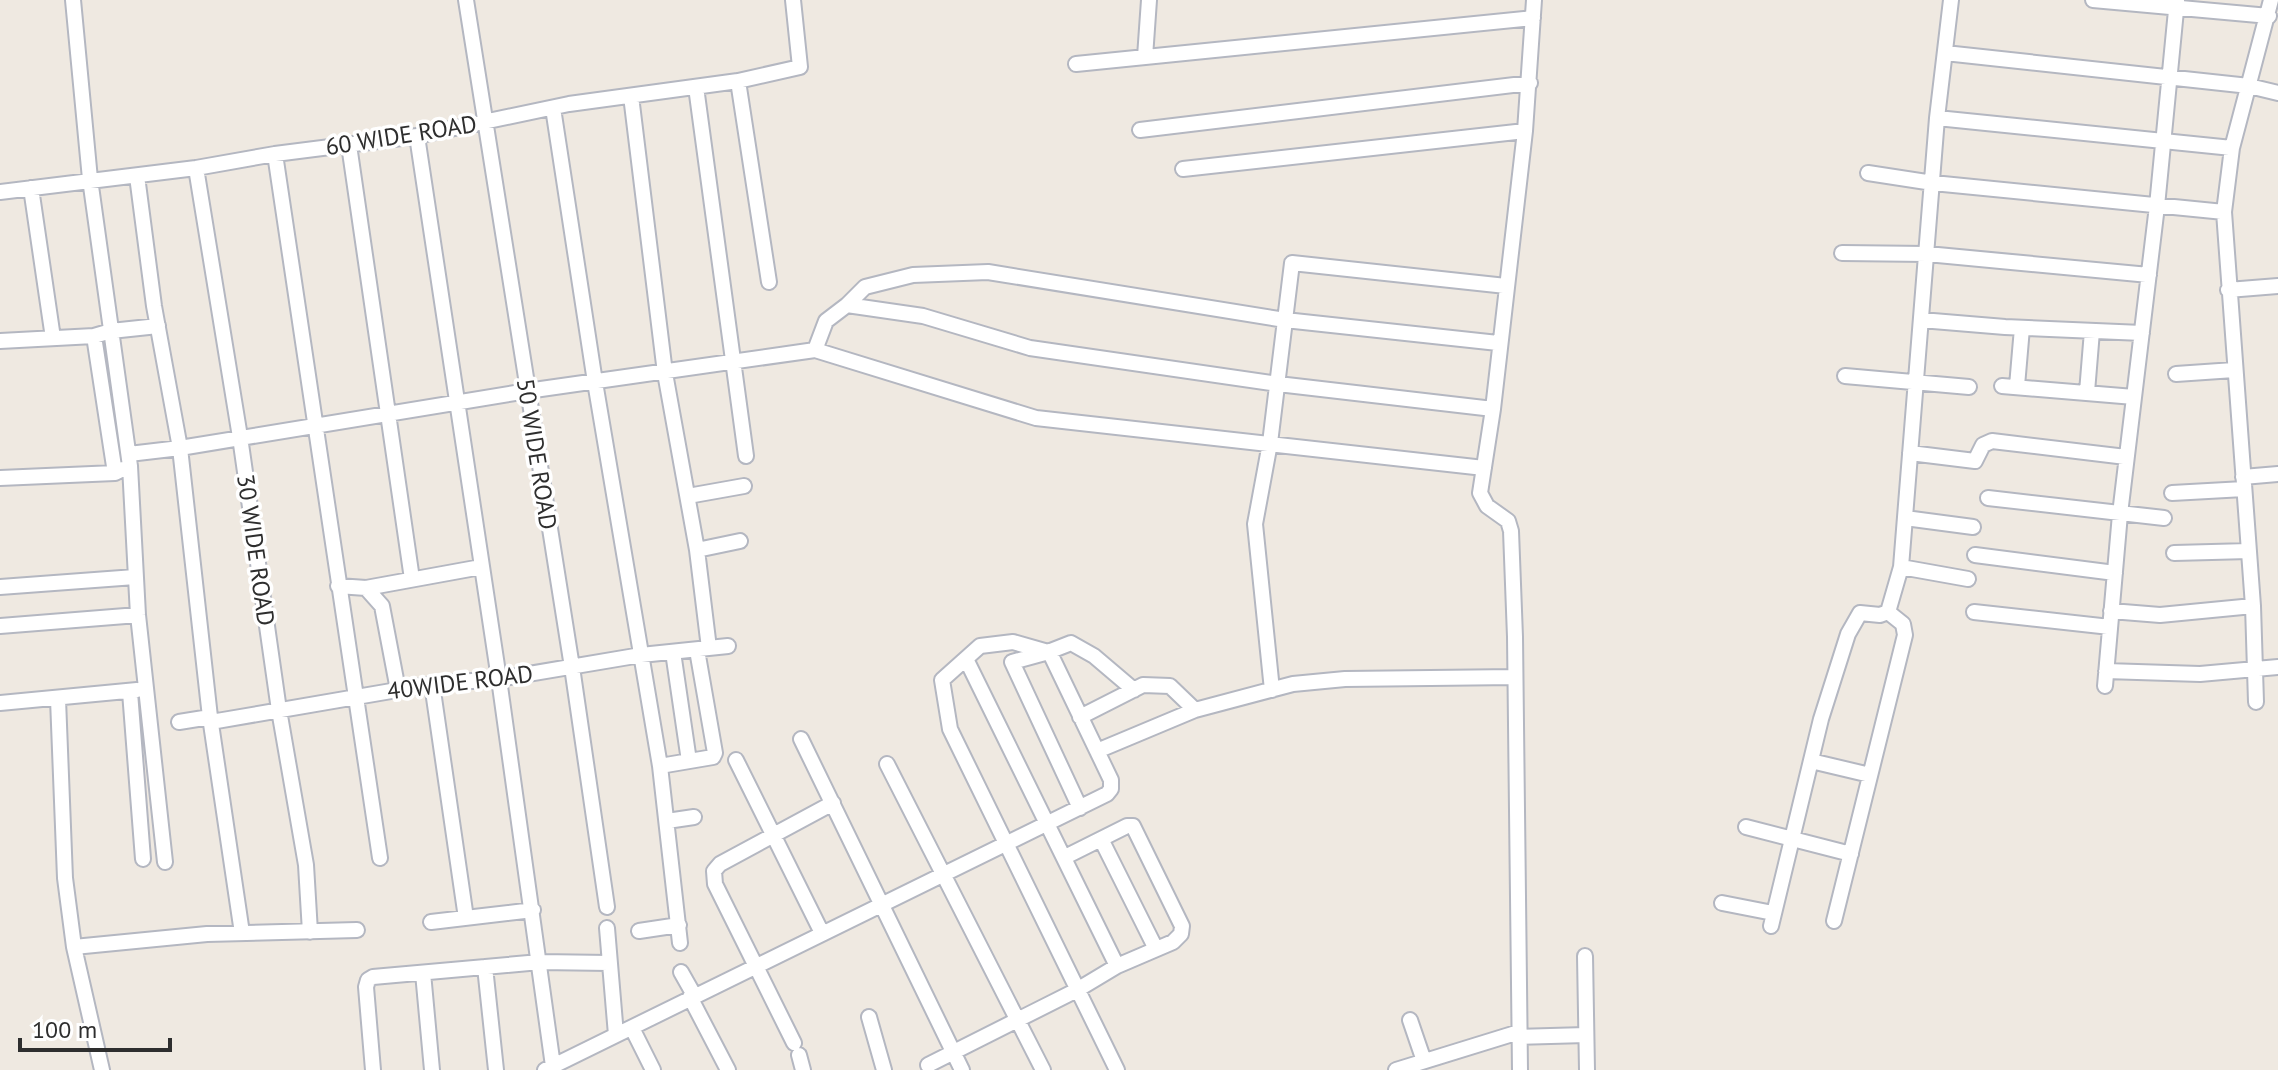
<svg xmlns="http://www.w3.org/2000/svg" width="2278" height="1070" font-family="'PT Sans',sans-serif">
<rect width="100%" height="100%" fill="#efe9e1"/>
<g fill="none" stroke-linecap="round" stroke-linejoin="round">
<defs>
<path id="minor" d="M73,0L90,179L130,466L138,615L165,862
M466,0L572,667L607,907
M2093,0L2269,16
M1945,53L2249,86L2278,93
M1145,57L1149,0
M1076,64L1533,18
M738,81L769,282
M696,87L746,456
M631,96L665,373L697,550L709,648
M553,108L595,382L660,766L680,943
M1937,118L2232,148
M1140,130L1530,83
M417,136L499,679L553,1066
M349,145L412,579
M275,154L380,858
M196,168L240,437L279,710L306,865L310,932
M1183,169L1525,131
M1868,173L1933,183L2224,212
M137,176L154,306L180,448L210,717L242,933
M31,188L53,338
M0,192L196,168L275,154L417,136L569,104L738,81L800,67L793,0
M1842,253L1927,254L2149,275
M2228,290L2278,286
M847,305L865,287L913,275L988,272L1285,320L1498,343
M1921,320L2005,327L2142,333
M94,336L115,473
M0,341L94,336L111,331L158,326
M815,350L1036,418L1484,468
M2176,374L2234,370
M1845,376L1969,387
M2002,386L2134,397
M2017,386L2022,328
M2087,392L2092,331
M1910,453L1975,461L1983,445L1992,441L2126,457
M129,454L180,448L527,391L815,350L826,321L847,305L923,316L1030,348L1278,384L1493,409
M2243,477L2278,474
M0,478L115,473L123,469
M2172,493L2244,489
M688,496L744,486
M1988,498L2164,518
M1905,518L1973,527
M697,550L740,541
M2174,553L2249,551
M1975,555L2115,573
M1901,567L1968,579
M338,586L366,588L382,606L398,690
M0,587L135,577
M366,588L481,567
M2111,611L2160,615L2253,606
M1888,612L1901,567L1937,118L1951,0
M1974,612L2110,627
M0,626L138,615
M673,652L689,761
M1045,653L1012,662L1080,808
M966,659L1117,966
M2106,671L2200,674L2278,667
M432,684L466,918
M2105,686L2120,514L2157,206L2177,0
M1272,690L1255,524L1270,443L1292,263L1506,286
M130,692L143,859
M58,699L65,878L74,947L102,1070
M2256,702L2253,606L2224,212L2232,148L2271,0
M0,703L137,690
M1080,717L1143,685L1170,686L1195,710L1293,684L1345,679L1515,677
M179,722L210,717
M211,722L432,684L499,679L641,655L728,646
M801,739L962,1070
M1097,751L1195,710
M736,760L822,933
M1811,761L1870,775
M887,764L1043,1070
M660,766L713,757L715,753L697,650
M667,821L694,817
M1746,827L1851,854
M1101,839L1156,949
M1722,903L1773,913
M1834,921L1905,635L1903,624L1888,612
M431,922L533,910
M1771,926L1821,719L1848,634L1860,613L1880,615L1888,612
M607,928L616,1035
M639,931L679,925
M74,947L207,934L357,930
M1585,956L1587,1070
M485,967L496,1070
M681,972L694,995
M423,973L432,1070
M690,997L728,1070
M869,1017L884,1070
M1410,1020L1424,1061
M632,1028L653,1070
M1519,1037L1586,1035
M794,1043L715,884L714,871L720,864L833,803
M799,1055L803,1070
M928,1065L1077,990L1117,966L1173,942L1181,934L1182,926L1133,826H1127L1065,857
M373,1070L366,987L368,980L373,977L540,962L609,963
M545,1070L1107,794L1111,789V780L1049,651
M1117,1070L950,729L942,680L980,646L1013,642L1048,652L1071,643L1094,656L1134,690
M1396,1070L1519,1032
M1520,1070L1515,637L1511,531L1508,521L1487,506L1480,493L1493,409L1525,131L1534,0"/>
</defs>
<use href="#minor" stroke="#b4b7c1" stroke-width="18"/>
<use href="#minor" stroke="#fff" stroke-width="14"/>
</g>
<g text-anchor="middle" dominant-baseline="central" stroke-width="7" stroke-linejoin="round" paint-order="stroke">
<g font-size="24" fill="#2e2e2e" stroke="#fff">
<text transform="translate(401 135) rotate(-9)">60 WIDE ROAD</text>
<text transform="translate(537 454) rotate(81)">50 WIDE ROAD</text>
<text transform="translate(256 550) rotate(82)">30 WIDE ROAD</text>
<text transform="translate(460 682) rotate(-7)">40WIDE ROAD</text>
</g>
</g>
<path d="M20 1038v12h150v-12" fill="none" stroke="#2e2e2e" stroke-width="4"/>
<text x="32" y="1038" font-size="24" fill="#2e2e2e" stroke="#ffffff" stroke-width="6" paint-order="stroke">100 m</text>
</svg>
